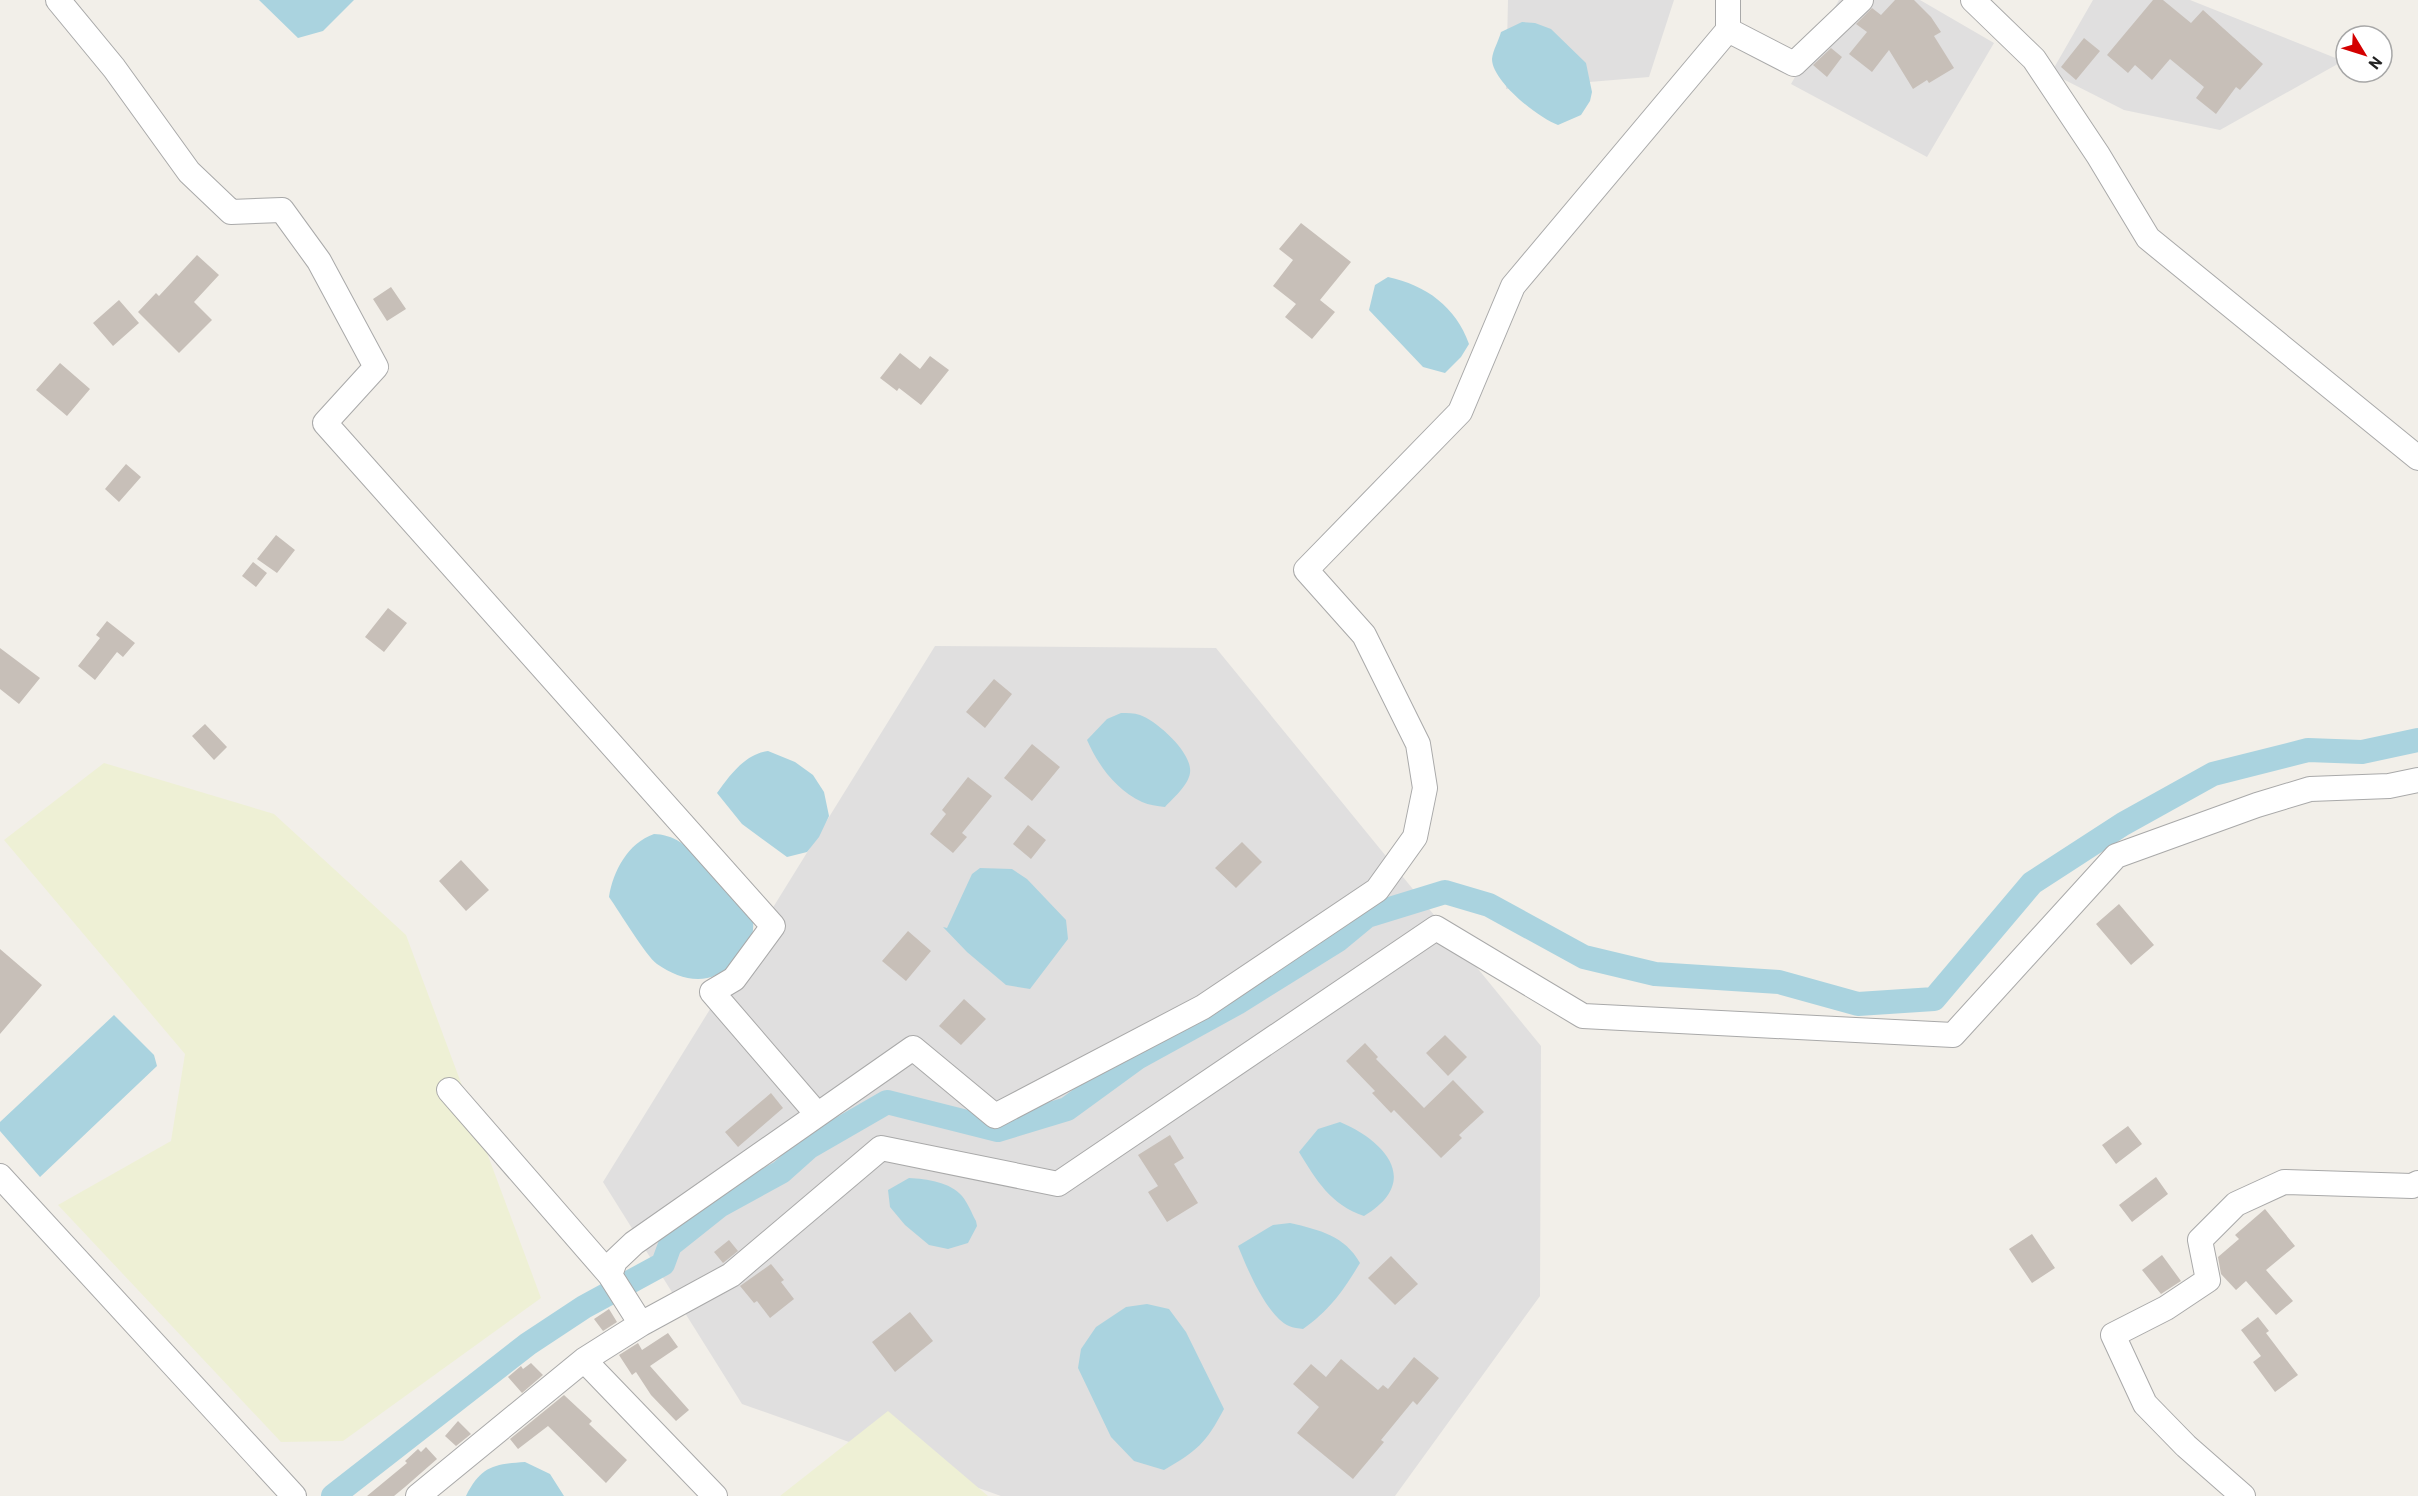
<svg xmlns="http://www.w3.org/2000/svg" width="2418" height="1496" font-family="Barlow,sans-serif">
<rect width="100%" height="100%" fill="#f2efe9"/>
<path fill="#e0dfdf" d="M1508,0H1674L1649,77L1506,89Z
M1839,0H1920L1994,43L1927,157L1791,84Z
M2093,0H2190L2343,61L2220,130L2124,110L2051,73Z
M935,646L1216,648L1541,1046L1540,1296L1395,1496H1001L742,1404L603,1182Z"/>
<path fill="#eef0d5" d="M104,763L274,814L406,935L541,1298L343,1441L281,1442L58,1205L171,1141L185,1054L4,840Z
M888,1411L988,1496H780Z"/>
<path fill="#aad3df" d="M259,0H354L323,31L298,38Z
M1522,22L1535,23L1551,29L1586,63L1592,92L1590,101L1581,115L1558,125C1538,118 1492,81 1492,59C1493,50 1499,40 1501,32Z
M1388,277C1426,285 1456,307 1469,344L1461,357L1445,373L1423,367L1369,310L1375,285Z
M1121,713C1127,713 1134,713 1140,715C1157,721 1193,753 1190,773C1188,786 1173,798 1165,807C1157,806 1149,805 1142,802C1116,790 1098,765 1087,740L1107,719Z
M768,751L795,762L813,775L824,792L829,816L819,837L807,852L787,857L742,824L717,793C730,775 745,754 768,751Z
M654,834C662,834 673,837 680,842C693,851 751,909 753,922C755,940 744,949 734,961C712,987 683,982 657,964C646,956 619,911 609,897C613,871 628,843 654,834Z
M980,868L1012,869L1027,879L1066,920L1068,939L1030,989L1006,985L967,952L943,927L947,928L972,874Z
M114,1015L154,1055L157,1066L40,1177L0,1131V1122Z
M1340,1122C1387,1142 1421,1182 1364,1216C1331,1205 1316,1180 1299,1152L1318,1129Z
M909,1178C927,1179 950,1182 962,1196C968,1203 972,1214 976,1221L977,1226L968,1243L948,1249L929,1245L905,1225L890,1207L888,1190Z
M1290,1223C1320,1230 1345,1236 1360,1263C1343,1291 1330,1310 1303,1329C1299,1328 1293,1328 1289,1326C1266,1315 1247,1268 1238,1246L1273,1225Z
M1147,1304L1169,1309L1186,1332L1224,1409C1206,1443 1197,1451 1164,1470L1134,1461L1111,1437L1078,1368L1081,1349L1096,1327L1126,1307Z
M525,1462L550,1474L564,1496H466C481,1466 494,1464 525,1462Z"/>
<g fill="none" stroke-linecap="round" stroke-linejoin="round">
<path stroke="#aad3df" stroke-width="24" d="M333,1496L528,1344L584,1307L663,1264L670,1245L719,1206L781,1172L809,1147L887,1102L998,1130L1067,1109L1137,1058L1237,1003L1338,940L1367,916L1445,892L1489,905L1584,957L1655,974L1779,982L1858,1004L1934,999L2032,883L2123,824L2213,774L2308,750L2362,752L2418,740"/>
</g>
<path fill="#c7bfb8" d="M1895,0H1914L1931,17L1941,32L1934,36L1954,68L1929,83L1927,80L1913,89L1889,50L1872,72L1849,54L1867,32L1856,24L1872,8L1881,15Z
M2153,0H2163L2191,23L2203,10L2263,64L2240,90L2236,87L2216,114L2196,98L2204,87L2170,59L2152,80L2135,65L2128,73L2107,55Z
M2084,38L2100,51L2076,80L2061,67Z
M1831,48L1842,57L1827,77L1813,65Z
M1301,223L1351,262L1320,300L1335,312L1312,339L1285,317L1296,304L1273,286L1293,260L1279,249Z
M197,255L219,275L194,302L212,320L179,353L138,312L156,293L159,296Z
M391,287L406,309L387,321L373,299Z
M119,300L139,323L113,346L93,323Z
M900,353L920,369L930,356L949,370L921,405L899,388L897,391L880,378Z
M60,363L90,389L67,416L36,390Z
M126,464L141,477L119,502L105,489Z
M276,535L295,550L277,573L257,559Z
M253,562L267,573L256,587L242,576Z
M388,608L407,623L384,652L365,637Z
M107,621L135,643L123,657L117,652L95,680L78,666L100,638L96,635Z
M0,648L40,678L19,704L0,689Z
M994,679L1012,694L985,728L966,712Z
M205,724L227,747L214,760L192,736Z
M1032,744L1060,767L1032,801L1004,778Z
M968,777L992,796L962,833L967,837L953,853L930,834L946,814L942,810Z
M1028,825L1046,840L1031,859L1013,844Z
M1242,842L1262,862L1236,888L1215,868Z
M461,860L489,890L466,911L439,881Z
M2119,904L2154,945L2131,965L2096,924Z
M908,931L931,951L906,981L882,961Z
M0,949L42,985L0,1034Z
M964,999L986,1019L961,1045L939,1026Z
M1445,1035L1467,1057L1448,1076L1426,1053Z
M1365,1043L1378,1057L1376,1059L1424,1108L1453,1080L1484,1112L1459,1135L1462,1138L1441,1158L1394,1110L1391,1113L1372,1093L1375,1091L1346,1061Z
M771,1093L783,1108L738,1147L725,1132Z
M2128,1126L2142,1144L2116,1164L2102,1145Z
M1170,1135L1184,1158L1174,1164L1198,1203L1167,1222L1148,1192L1158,1186L1138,1155Z
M2156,1177L2168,1194L2132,1222L2119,1205Z
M2265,1209L2295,1246L2266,1270L2293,1301L2276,1315L2246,1281L2236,1290L2221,1274L2218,1257L2239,1239L2235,1235Z
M2032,1234L2055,1268L2032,1283L2009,1249Z
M729,1240L738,1251L723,1263L714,1252Z
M2162,1255L2181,1281L2161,1294L2142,1270Z
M1391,1256L1418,1284L1395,1305L1368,1278Z
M771,1264L784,1280L781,1282L794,1299L770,1318L757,1301L754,1303L740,1286Z
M609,1309L617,1322L603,1331L594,1319Z
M910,1312L933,1341L895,1372L872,1342Z
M2258,1317L2269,1331L2266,1333L2298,1375L2275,1392L2253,1362L2261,1356L2241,1330Z
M668,1333L678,1347L650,1366L689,1410L676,1421L651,1395L636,1372L632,1375L619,1355L638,1343L642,1350Z
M1414,1357L1439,1378L1417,1405L1413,1401L1381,1440L1384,1442L1353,1479L1297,1433L1319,1407L1293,1384L1311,1364L1326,1377L1341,1359L1378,1390L1383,1385L1388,1389Z
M531,1363L543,1375L522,1393L508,1377L521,1366L523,1369Z
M564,1395L592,1421L589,1424L627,1460L606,1483L548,1426L518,1449L510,1439Z
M458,1421L471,1434L456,1446L445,1436Z
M426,1447L437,1459L405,1487L394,1496H367L407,1463L405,1461L418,1449L421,1452Z"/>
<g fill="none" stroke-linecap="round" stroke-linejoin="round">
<defs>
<path id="street" d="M58,0L114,68L189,172L231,212L282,210L319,261L376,367L325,423L773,926L734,979L712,992L817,1114
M1973,0L2034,59L2098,155L2148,238L2418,458
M1728,30L1794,64L1861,0
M449,1090L610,1275L641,1324
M0,1176L294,1496
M610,1275L615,1261L634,1243L913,1048L995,1116L1203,1007L1377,890L1415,837L1425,788L1418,744L1364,635L1306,570L1460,412L1513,286L1728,30V0
M584,1360L715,1496
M418,1496L584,1360L641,1324L731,1275L881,1148L1058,1184L1436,928L1583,1016L1953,1035L2116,856L2257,805L2310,789L2389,786L2418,780
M2243,1496L2186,1446L2145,1404L2113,1335L2166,1308L2208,1280L2200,1240L2236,1204L2284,1182L2412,1186L2418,1183"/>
</defs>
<use href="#street" stroke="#a9a9a9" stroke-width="26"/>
<use href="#street" stroke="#fff" stroke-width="24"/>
</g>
<g transform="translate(2364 54) rotate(128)"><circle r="28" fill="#ffffff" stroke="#a7a7a7" stroke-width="1.5"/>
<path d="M0-4.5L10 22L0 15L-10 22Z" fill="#d40000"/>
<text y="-9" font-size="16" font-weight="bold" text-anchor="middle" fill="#222222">N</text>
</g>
</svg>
